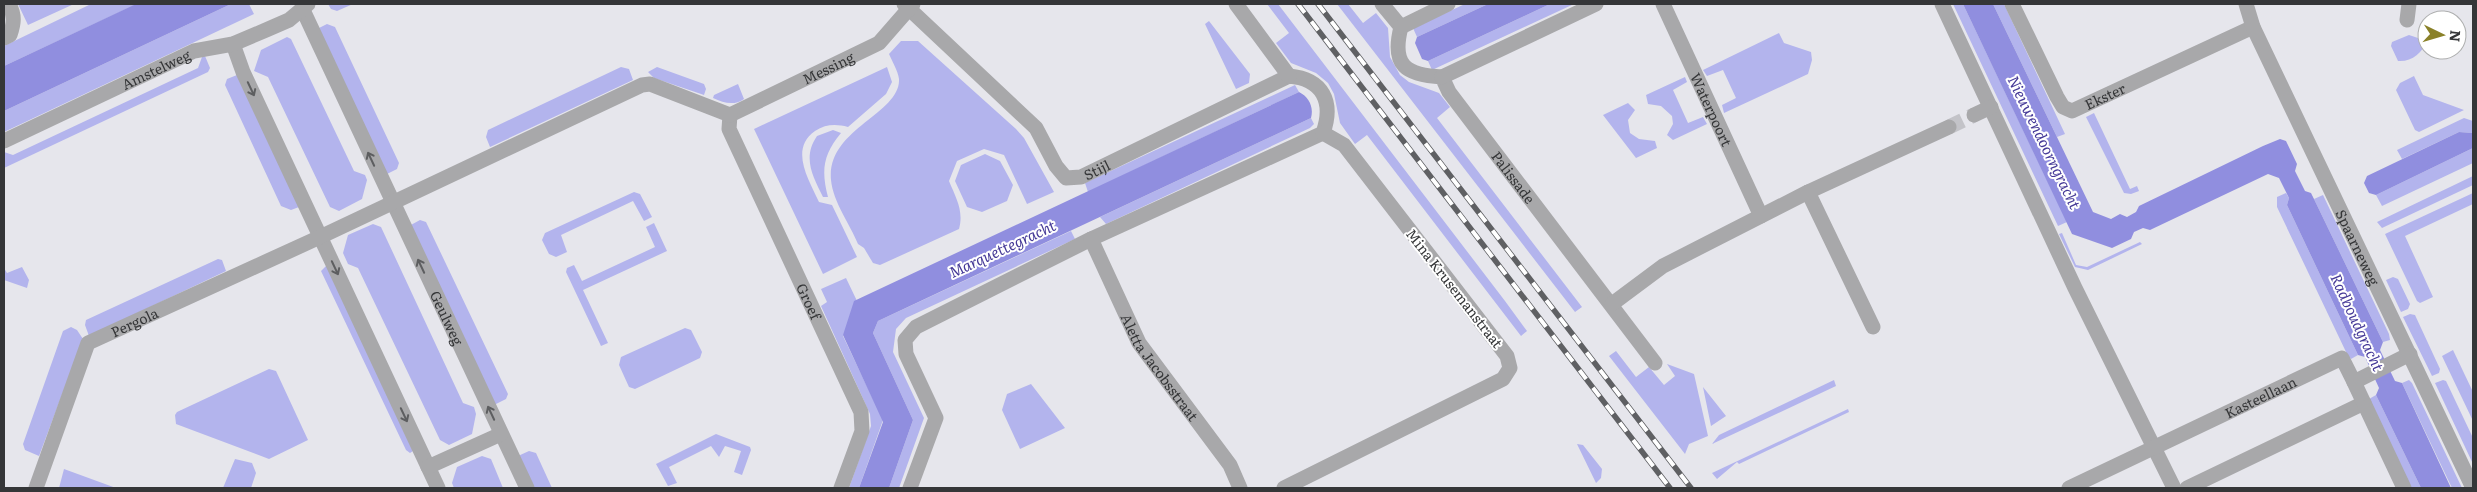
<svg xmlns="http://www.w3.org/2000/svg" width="2477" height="492" font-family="Literata,serif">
<rect width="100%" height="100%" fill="#e6e6ec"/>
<path fill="#b3b4ed" d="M18,4H74L28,25Z
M91,4H137L4,66V46Z
M231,4H249L254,14L4,132V111Z
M328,4H353L337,11L331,9Z
M1267,4H1278L1505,301L1527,331L1521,336L1367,135L1355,144L1340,123L1334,94L1328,83L1316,73L1291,63L1276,43L1289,33Z
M1337,4H1348L1363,23L1376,13L1388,28L1390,57L1400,75L1409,82L1439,93L1450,107L1437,118L1582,307L1575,312Z
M1465,4H1488L1417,37L1413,28Z
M1550,4H1574L1432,70L1428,61Z
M1953,4H1963L2067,222L2058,226Z
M1993,4H2004L2065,134L2057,137Z
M1209,21L1250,74L1249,83L1236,89L1205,24Z
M327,24L335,27L399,163L397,169L385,175L317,29Z
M1779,33L1784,43L1811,52L1812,60L1808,74L1724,113L1722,105L1736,98L1723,70L1707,76L1703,70Z
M2409,35L2427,41C2422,53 2412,62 2398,61L2391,46L2392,42Z
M287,37L291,39L354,171L365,175L367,180L362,199L339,211L330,207L268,77L254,71L261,50Z
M901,41H918L1016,129L1024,138L1054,192L1027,204L1004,155L984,149L957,161L949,181C956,198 964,211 959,229L880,265L873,263L864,248L858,244C850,224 833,202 831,180C826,129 901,114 899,79C898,71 892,61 889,54Z
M205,56L210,68L208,72L4,168V152L13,155L198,68L202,57Z
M621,67L629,69L633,80L490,147L486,137L488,130Z
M657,67L704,84L706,89L704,95L654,78L648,72Z
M887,67L892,82L886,94L848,127C836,124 826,124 815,131C789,149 809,180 819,202L832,205L857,257L823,274L754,129Z
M237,75L299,207L291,210L281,206L225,85L227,79Z
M2414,76L2423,95L2464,110L2419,132L2415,130L2396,90L2400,83Z
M1685,77L1687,82L1673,90L1688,123L1703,117L1707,124L1673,140L1667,135L1673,124L1672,116L1661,106L1648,104L1646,95Z
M738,84L744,99C734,106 724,103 713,98L714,95Z
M1295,85L1299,92L1088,192L1085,183Z
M1628,103L1635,110L1628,120L1630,133L1639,139L1655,141L1657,148L1636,158L1603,115Z
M2094,113L2130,189L2137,186L2139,191L2131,194L2124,193L2086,117Z
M1311,118L1314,124L1310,128L1106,224L1100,217Z
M2464,118L2473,121V133L2459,132L2402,159L2397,150Z
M833,130L841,133C823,155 821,170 828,197H823C813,176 802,158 817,136Z
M2473,148V163L2382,206L2376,195Z
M985,154L1000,161L1013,185L1007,201L982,212L967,207L955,181L961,165Z
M2473,176V185L2382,228L2377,222Z
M634,192L640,194L652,217L644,221L633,201L561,235L567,252L556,257L549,254L542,240L545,233Z
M2286,193L2289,198L2287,205L2358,355L2351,359L2347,354L2277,207V197Z
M2473,193V204L2405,236L2433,297L2420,303L2417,301L2385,234Z
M2323,195L2389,334L2390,340L2383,342L2314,199Z
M420,220L426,222L508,394L506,399L494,405L409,226Z
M654,223L667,251L583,290L608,343L601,346L566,272L567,268L574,265L582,281L655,247L646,227Z
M373,224L381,227L463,403L474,407L476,414L472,434L449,445L440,440L358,268L348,264L343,253L348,235Z
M1071,231L1075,239L906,318L896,329L893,352L924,418L899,488H889L913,420L873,333L878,321Z
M2062,233L2076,265L2087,267L2140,242L2142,244L2088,270L2075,267L2059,234Z
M218,259L222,260L226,271L89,336L85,325L86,320Z
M327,265L413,451L410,453L406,450L321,271Z
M22,267L29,280L27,288L4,280V268L7,273Z
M2393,277L2398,279L2410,304L2408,309L2401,312L2386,280Z
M846,278L857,301L843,336L883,420L859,488H849L871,426L870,414L821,306L827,302L821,289Z
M2410,314L2415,315L2440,369L2439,373L2432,376L2403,317Z
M71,327L77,330L83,339L39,456L25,450L23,444L63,331Z
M685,328L691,330L702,352L700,358L635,389L629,387L619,365L621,357Z
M2453,350L2473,392V421L2442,356Z
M1616,351L1636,377L1649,367L1664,385L1675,376L1667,364L1694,374L1708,436L1689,444L1685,454L1609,356Z
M269,369L276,371L308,440L269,459L176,424L175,415L177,412Z
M1834,380L1836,386L1712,444L1719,435Z
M2409,380L2412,383L2462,488H2452L2402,383Z
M2443,380L2446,381L2473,438V464L2435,383Z
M1031,384L1065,428L1020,449L1002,410L1007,394Z
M1703,387L1726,416L1711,426Z
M2376,395L2421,488H2410L2369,399Z
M1848,409L1849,412L1739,464L1737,462L1717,479L1712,473Z
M716,434L750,447L751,450L742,475L734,472L741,451L725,446L719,457L711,446L669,467L677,483L668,486L656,464Z
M1577,444L1583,445L1602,469L1601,478L1596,483Z
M529,451L536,453L552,488H533L518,456Z
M482,456L491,459L503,488H454L452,483L457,467Z
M235,459L252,463L256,473L251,488H223Z
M64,469L116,488H59Z"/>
<path fill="#908edf" d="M136,4H231L4,111V66Z
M1488,4H1550L1428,61L1422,59L1415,43L1417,37Z
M1963,4H1993L2093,212L2111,219L2120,214L2127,217L2136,212L2139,206L2263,146L2280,139L2286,141L2297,164L2295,171L2305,191L2311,193L2314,199L2383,342L2380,350L2395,381L2402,383L2451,488H2421L2376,395L2379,388L2365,357L2358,355L2287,205L2289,198L2279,178L2268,174L2150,230L2143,228L2134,232L2131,239L2112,248L2072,234Z
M1299,92C1309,97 1314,107 1311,118L878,321L873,333L913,420L889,488H859L883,422L843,335L854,301Z
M2459,132L2473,133V148L2376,195L2369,193L2364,183L2367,176Z"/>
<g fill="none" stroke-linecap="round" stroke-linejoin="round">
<path stroke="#c3c3c8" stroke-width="15" stroke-dasharray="15 8" stroke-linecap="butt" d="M1949,127L1974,115"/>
<g stroke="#a8a8aa" stroke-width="15">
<path id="s1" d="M904,4L1036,128L1056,166L1066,178L1081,177L1289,76C1323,79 1334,102 1323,133L1091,239L916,327L905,340L906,354L936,418L910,488"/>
<path d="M1236,4L1289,76"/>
<path id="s2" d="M1382,4L1401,27C1391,66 1406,75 1442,77L1449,92L1655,363"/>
<path id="s3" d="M1663,4L1761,216"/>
<path d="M1942,4L2075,288L2174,488"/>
<path id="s4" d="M2012,4L2057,97L2063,107L2072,111L2253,27"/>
<path id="s5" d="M2246,4L2253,27L2473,488"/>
<path id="s6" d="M302,8L527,488"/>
<path d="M2407,20L2409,4"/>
<path d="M1401,27L1448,4"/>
<path d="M4,38L10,35C14,23 15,15 9,4"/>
<path d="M233,44L243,72L438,488"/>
<path d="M1442,77L1596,4"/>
<path id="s7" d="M730,115L729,129L861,412L862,431L841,488"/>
<path id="s8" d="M730,115L879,43L913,4"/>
<path d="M1974,115L1991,107"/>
<path id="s9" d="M4,141L194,51L233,44L266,30L289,20L308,4"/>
<path d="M1808,192L1873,327"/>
<path id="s10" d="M1091,239L1139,343L1230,465L1240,488"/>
<path d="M1612,304L1663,266L1808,192L1949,127"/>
<path d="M428,467L501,434"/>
<path id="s11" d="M36,488L88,343L320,237L642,85L650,84L730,115"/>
<path d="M1284,488L1497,382L1503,379L1510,368L1507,356L1344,145L1323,133"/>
<path id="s12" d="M2069,488L2342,358L2354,382"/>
<path d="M2187,488L2364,403"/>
<path d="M2404,488L2354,382L2410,354"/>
</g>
<defs>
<path id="rail" d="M1298,4L1670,488
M1318,4L1691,488"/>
</defs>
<use href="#rail" stroke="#5f6063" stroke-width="5.5"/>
<use href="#rail" stroke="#fff" stroke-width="4" stroke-dasharray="11" stroke-linecap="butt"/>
</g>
<defs><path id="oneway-shaft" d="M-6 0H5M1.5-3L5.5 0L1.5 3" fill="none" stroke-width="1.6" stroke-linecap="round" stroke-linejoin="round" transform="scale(1.25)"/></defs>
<g stroke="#5d5e60">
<use href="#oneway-shaft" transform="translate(251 89) rotate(65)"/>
<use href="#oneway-shaft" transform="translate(371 159) rotate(-115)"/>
<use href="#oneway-shaft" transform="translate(421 266) rotate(-115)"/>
<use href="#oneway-shaft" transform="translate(335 268) rotate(65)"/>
<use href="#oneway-shaft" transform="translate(491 413) rotate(-115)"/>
<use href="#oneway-shaft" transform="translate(404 415) rotate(65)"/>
</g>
<g text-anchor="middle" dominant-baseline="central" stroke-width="4" stroke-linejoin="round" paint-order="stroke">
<g font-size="14" fill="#353638" stroke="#fff">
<text stroke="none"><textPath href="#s8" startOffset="109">Messing</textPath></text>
<text stroke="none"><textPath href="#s9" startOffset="168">Amstelweg</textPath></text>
<text stroke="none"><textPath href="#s4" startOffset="161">Ekster</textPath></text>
<text stroke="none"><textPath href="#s3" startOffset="116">Waterpoort</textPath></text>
<text stroke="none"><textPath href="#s1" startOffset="272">Stijl</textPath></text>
<text stroke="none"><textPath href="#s2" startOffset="234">Palissade</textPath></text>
<text stroke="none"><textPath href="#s5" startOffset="268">Spaarneweg</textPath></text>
<text transform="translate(1455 288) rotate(52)">Mina Krusemanstraat</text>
<text stroke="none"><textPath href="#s7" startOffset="204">Groef</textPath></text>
<text stroke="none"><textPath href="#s6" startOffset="342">Geulweg</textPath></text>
<text stroke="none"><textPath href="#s11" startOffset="205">Pergola</textPath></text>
<text stroke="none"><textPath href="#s10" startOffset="146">Aletta Jacobsstraat</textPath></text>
<text stroke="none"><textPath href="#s12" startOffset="212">Kasteellaan</textPath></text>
</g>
<g font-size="15" font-style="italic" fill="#453997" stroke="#fff">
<text transform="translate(2045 142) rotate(64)">Nieuwendoorngracht</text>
<text transform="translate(1002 248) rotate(-25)">Marquettegracht</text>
<text transform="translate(2358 322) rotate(65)">Radboudgracht</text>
</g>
</g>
<rect width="2477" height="492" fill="none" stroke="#353638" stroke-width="10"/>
<g transform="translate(2442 35) rotate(95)"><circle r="24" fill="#ffffff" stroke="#aeafaf"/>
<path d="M0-4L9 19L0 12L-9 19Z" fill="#8a8128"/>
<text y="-8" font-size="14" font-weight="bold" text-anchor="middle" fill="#353638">N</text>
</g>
</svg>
